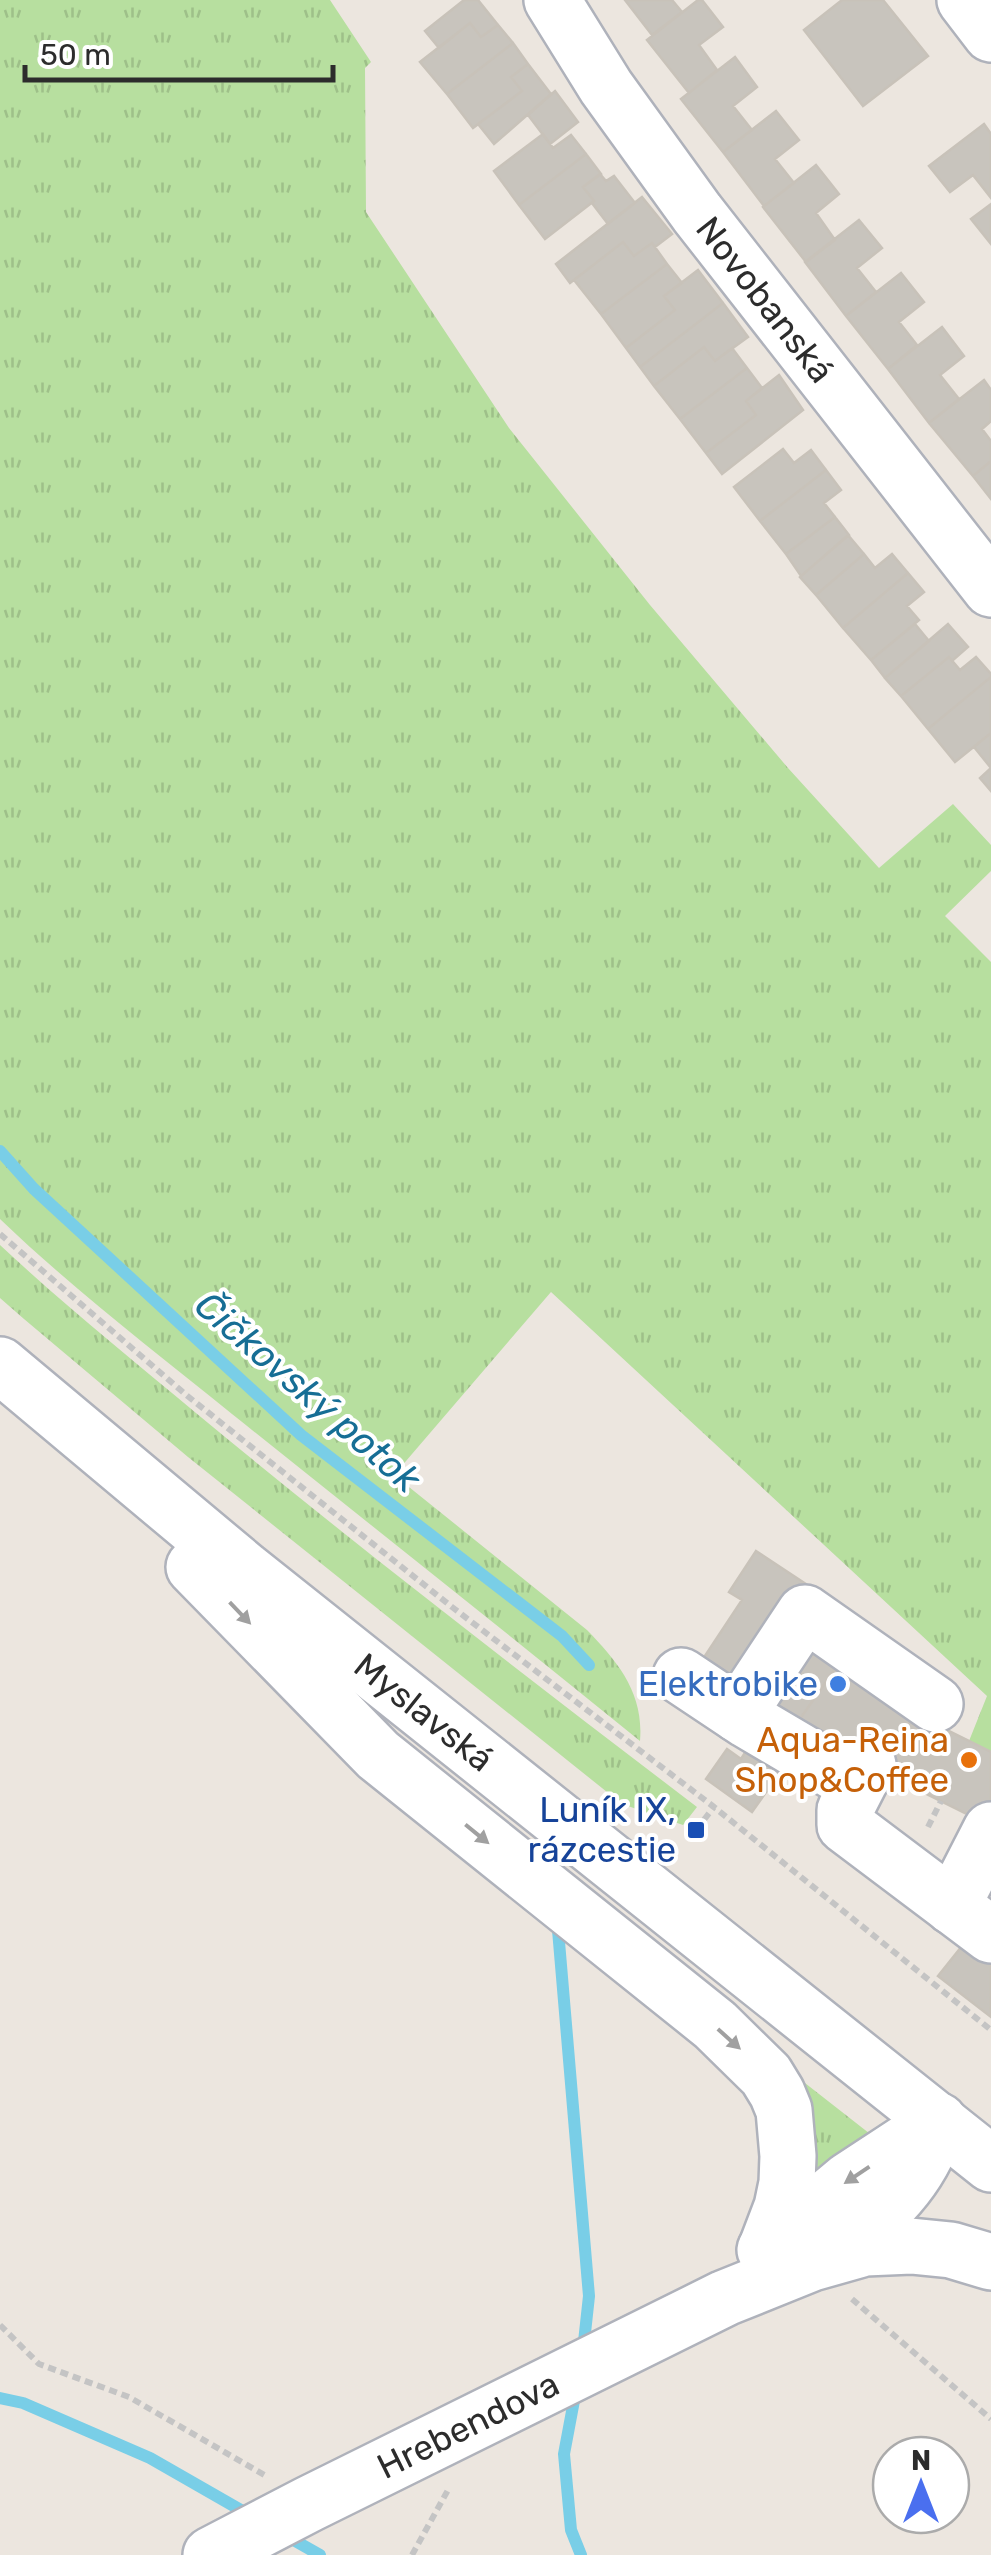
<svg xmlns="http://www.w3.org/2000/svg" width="991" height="2555" font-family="Rubik,sans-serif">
<defs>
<pattern id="grass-tufts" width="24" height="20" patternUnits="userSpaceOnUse" patternTransform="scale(2.5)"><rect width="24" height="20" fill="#b7df9f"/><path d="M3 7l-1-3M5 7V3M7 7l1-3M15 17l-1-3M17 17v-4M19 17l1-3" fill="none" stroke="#9ec089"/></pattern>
</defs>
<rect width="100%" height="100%" fill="#ece6df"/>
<path fill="url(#grass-tufts)" d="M0,0H330L371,62L365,68L366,212L509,428L650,605L788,768L879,868L953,804L991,845V871L945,916L991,962V1752L969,1741L987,1696L551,1292L394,1475L587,1630C618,1662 644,1693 640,1741C505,1631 368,1523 232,1414C153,1350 73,1289 0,1219Z
M0,1245C63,1304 130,1358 196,1413C360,1549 528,1678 697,1807L683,1825L622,1804L188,1457L24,1319L0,1298Z
M796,2076L874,2137L816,2183Z"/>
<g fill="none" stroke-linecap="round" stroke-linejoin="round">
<path stroke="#79cee7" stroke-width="12" d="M0,1151L34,1189L301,1435L562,1636L589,1665
M558,1930L589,2296L583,2351
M576,2390L564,2454L571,2530L581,2555
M0,2398L23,2403L150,2458L253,2517
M283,2534L320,2555"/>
</g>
<path fill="#c8c4bd" stroke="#c8c2b9" stroke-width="2.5" d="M464,0H478L498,25L481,37L470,23L439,48L425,31Z
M625,0H672L682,12L652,35Z
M698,0H702L723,27L699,45L717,70L689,93L647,40Z
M842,0H883L928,56L863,106L804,30Z
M470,23L481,37L498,25L513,43L447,94L420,62Z
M513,43L528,64L511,77L522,91L473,128L447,94Z
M735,57L757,87L733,106L752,130L723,152L681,99Z
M528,64L551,94L494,144L478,124L522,91L511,77Z
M555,91L578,122L550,144L528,115Z
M776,111L799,140L775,159L794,183L764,206L723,152Z
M984,124L991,134V198L973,175L950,192L929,166Z
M543,134L553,148L571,135L586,154L519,205L494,171Z
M586,154L601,174L583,187L594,201L545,239L519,205Z
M816,165L839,194L816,213L835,240L806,262L763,207Z
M600,174L606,181L614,176L635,203L608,224L592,203L594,201L583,187Z
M642,197L672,234L655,247L652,243L634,256L623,242L570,283L556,264Z
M991,204V244L971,219Z
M859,220L882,248L857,268L876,292L846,316L805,262Z
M623,242L634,256L652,243L667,264L601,314L574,280Z
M667,264L682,283L664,296L675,310L626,348L601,314Z
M698,270L723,303L640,367L626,348L675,310L664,296Z
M901,273L924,302L899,322L917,345L888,369L846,316Z
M723,303L748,337L715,361L704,347L654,386L640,367Z
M942,327L964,356L940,375L959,399L929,423L888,369Z
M704,347L715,361L732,348L747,368L680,419L654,386Z
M747,368L762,388L746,401L756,415L706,453L680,419Z
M779,375L803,410L722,474L706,453L756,415L746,401Z
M984,380L991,390V421L982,429L991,441V461L973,476L929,423Z
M783,449L794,463L811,450L826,470L760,521L734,487Z
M991,461V499L973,476Z
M826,470L841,490L824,503L835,517L786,554L760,521Z
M835,517L849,535L801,576L786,554Z
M848,535L864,554L816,595L800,577Z
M864,554L875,568L892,554L908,573L843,628L816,595Z
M908,573L924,592L907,606L919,620L871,660L843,628Z
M915,624L929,641L885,678L871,660Z
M948,624L968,647L952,661L949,657L901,696L885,678Z
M949,657L960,670L976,657L991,674V677L928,729L901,696Z
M991,677V733L955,762L928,729Z
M991,733V768L974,747Z
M991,768V791L980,778Z
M756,1551L806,1584L737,1686L701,1662L742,1600L729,1592Z
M805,1641L839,1663L795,1726L761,1704Z
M839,1663L901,1707L991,1752V1813L981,1821L868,1765L795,1726Z
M748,1748L781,1771L752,1812L706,1779L727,1749L741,1759Z
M966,1941L991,1961V2017L938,1976Z"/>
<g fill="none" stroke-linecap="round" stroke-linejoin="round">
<defs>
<g id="minor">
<path id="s1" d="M552,0L606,87L697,213L991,589"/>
<path d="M965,0L991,34"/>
<path id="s2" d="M0,1365L245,1570L991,2164"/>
<path d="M194,1567L378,1755L715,2025L766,2075L777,2093L784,2110L788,2156L787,2183L782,2207L766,2249"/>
<path d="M681,1676L747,1720L857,1785"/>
<path d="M738,1714L805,1613L935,1704"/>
<path d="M868,1765L845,1810V1825L991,1935"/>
<path d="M952,1906L991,1830"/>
<path d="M765,2250L849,2180L939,2121"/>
<path d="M827,2253C875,2224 919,2184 936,2129"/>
<path id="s3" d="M211,2555L309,2504L725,2298L812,2263L865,2248L911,2246L951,2250L991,2262"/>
</g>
</defs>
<use href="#minor" stroke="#afb2bb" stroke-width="60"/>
<path stroke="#c4c4c4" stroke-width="6" stroke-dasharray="8 5" stroke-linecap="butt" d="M0,1234L185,1394L452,1607L714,1807L991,2030
M928,1827L941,1801
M696,1830L714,1807
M852,2299L991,2419
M0,2325L39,2364L129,2397L266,2476
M412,2555L448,2490"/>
<use href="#minor" stroke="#fff" stroke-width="55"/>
</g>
<defs><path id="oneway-solid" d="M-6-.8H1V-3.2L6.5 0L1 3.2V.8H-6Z" transform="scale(2.5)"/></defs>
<g fill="#a0a0a0">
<use href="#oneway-solid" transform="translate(240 1613) rotate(46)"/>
<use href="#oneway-solid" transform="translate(477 1834) rotate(39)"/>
<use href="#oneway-solid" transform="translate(729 2039) rotate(42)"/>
<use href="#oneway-solid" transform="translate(857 2175) rotate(146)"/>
</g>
<circle fill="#3f7fe0" stroke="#fff" stroke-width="4" cx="838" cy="1684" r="10"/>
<circle fill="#e8710a" stroke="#fff" stroke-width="4" cx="969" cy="1760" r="10"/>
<rect fill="#1a4fb4" stroke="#fff" stroke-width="4" x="686" y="1820" width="20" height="20" rx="5"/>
<g text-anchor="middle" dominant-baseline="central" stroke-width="8" stroke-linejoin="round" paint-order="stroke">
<g font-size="35" fill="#2c2c2c" stroke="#fff">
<text stroke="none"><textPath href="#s1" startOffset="368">Novobanská</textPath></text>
<text stroke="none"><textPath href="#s2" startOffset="548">Myslavská</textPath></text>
<text stroke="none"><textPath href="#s3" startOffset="288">Hrebendova</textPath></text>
</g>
<g font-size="35" fill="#366cbe" stroke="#fff" text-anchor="end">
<text x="818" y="1684">Elektrobike</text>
</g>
<g font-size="35" fill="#c56008" stroke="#fff" text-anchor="end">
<text x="949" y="1740">Aqua-Reina<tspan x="949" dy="40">Shop&amp;Coffee</tspan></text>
</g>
<g font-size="35" fill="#164399" stroke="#fff" text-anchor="end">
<text x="676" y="1810">Luník IX,<tspan x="676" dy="40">rázcestie</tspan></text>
</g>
<g font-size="38" font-style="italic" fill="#166e95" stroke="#fff">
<text transform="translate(308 1392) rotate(41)">Čičkovský potok</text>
</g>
</g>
<g transform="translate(921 2485)"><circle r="48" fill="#ffffff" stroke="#ababab" stroke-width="2.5"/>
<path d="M0-8L18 38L0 25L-18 38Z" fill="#4a6fef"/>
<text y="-15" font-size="28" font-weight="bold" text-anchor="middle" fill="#2c2c2c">N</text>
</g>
<path d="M25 65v15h308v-15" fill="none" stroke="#2c2c2c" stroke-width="5"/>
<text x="40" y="65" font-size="30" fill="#2c2c2c" stroke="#ffffff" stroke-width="8" paint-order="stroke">50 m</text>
</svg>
